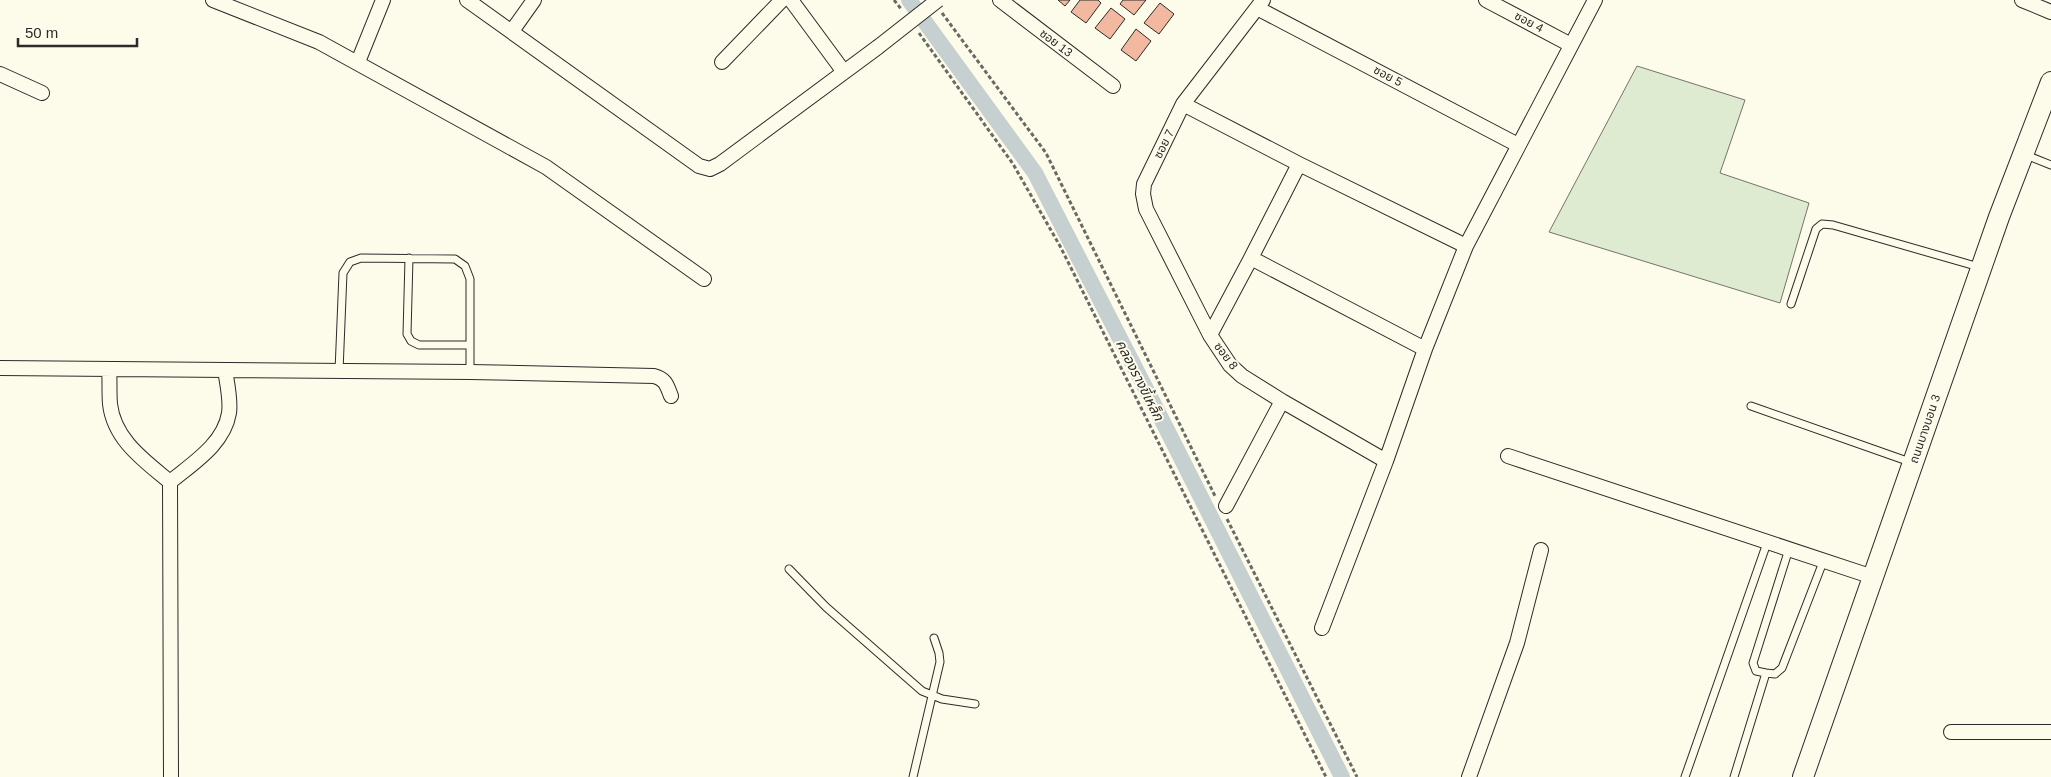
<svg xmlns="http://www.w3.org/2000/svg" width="2051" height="777" font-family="Helvetica,'Noto Sans Thai',sans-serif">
<rect width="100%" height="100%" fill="#fdfbea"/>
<path fill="#deebd1" stroke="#74746e" d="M1637,66L1745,100L1720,173L1809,203L1780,303L1549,232Z"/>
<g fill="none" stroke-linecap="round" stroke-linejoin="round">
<path stroke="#c7d0d0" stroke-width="16" d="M909,0L1035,173L1166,428L1342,777"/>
</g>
<path fill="#f2b8a0" stroke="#2b2b2b" d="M1058,0H1070L1065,6Z
M1080,0H1098L1101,3L1086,23L1071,12Z
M1123,0H1146L1134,15L1120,4Z
M1160,3L1174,14L1159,34L1144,23Z
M1111,8L1125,19L1110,39L1095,28Z
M1136,29L1151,41L1136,61L1121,50Z"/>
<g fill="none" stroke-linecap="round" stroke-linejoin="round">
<defs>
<path id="lane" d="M2026,155L2051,165
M409,258L407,334L411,341L419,345H470
M1791,304L1816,229L1822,224L1833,225L1979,267
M339,371L343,273L350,262L361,258L455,259L465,266L470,279V372
M1751,406L1910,462
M789,569L826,607L922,691L942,699L975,704
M1766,673L1775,674L1782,668L1823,562
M913,777L940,662L939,653L934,638
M1685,777L1767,543
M1734,777L1766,673L1756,671L1753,663L1789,549"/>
<path id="street" d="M213,0L319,42L546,167L704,279
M467,0L699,166L710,169L720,164L878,47
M791,0L844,72
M1000,0L1113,86
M1263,0L1183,104L1144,184L1143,194L1146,209L1210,335L1230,365L1242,376L1282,401L1386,461
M1486,0L1571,45
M2022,0L2051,12
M1257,8L1518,145
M512,31L534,0
M358,62L383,0
M722,62L782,0
M0,74L42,93
M1183,104L1299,164L1466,246
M1299,164L1251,258L1425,349
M1210,335L1251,258
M0,368L470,372L654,376C666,379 667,386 671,396
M109,369C110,380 109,393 110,404C114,440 145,461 170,482L171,777
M1508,456L1873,577
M170,482C193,463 224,444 229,413C231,400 227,383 225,370
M1226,506L1282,401
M1322,628L1386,461L1425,349L1466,246L1595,0
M1951,732H2051
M1469,777L1517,643L1541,550"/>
<path id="secondary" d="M1803,777L1999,217L2051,82"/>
</defs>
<use href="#lane" stroke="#2b2b2b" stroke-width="9"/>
<use href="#street" stroke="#2b2b2b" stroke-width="16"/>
<use href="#secondary" stroke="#2b2b2b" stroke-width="22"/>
<path stroke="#6a6964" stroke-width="3" stroke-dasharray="4 2.5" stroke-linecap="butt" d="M894,0L902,10
M942,13L1046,153L1216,498
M919,33L1013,164L1060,246L1326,777
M1227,519L1357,777"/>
<use href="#lane" stroke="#fdfbea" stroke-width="7"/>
<use href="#street" stroke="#fdfbea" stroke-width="14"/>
<use href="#secondary" stroke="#fdfbea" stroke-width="20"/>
<defs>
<path id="street-bridge" d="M878,47L938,0"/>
</defs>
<use href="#street-bridge" stroke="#2b2b2b" stroke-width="16" stroke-linecap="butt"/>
<use href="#street-bridge" stroke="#fdfbea" stroke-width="14"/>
</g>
<g text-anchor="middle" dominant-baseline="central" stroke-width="4" stroke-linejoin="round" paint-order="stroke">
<g font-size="12" fill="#2b2b2b" stroke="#fdfbea">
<text transform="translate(1529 22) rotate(28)">ซอย 4</text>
<text transform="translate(1056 43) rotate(37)">ซอย 13</text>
<text transform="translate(1388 76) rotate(28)">ซอย 5</text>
<text transform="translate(1164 144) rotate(-64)">ซอย 7</text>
<text transform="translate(1226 356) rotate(53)">ซอย 8</text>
<text transform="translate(1925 429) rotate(-71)">ถนนบางบอน 3</text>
</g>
<g font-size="14" font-style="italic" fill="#2b2b2b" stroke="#fdfbea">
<text transform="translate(1140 380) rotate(63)">คลองรางขี้เหล็ก</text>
</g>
</g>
<path d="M18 38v8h119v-8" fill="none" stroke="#2b2b2b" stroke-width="2.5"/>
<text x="25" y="38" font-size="15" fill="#2b2b2b" stroke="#fdfbea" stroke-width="4" paint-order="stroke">50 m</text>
</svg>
